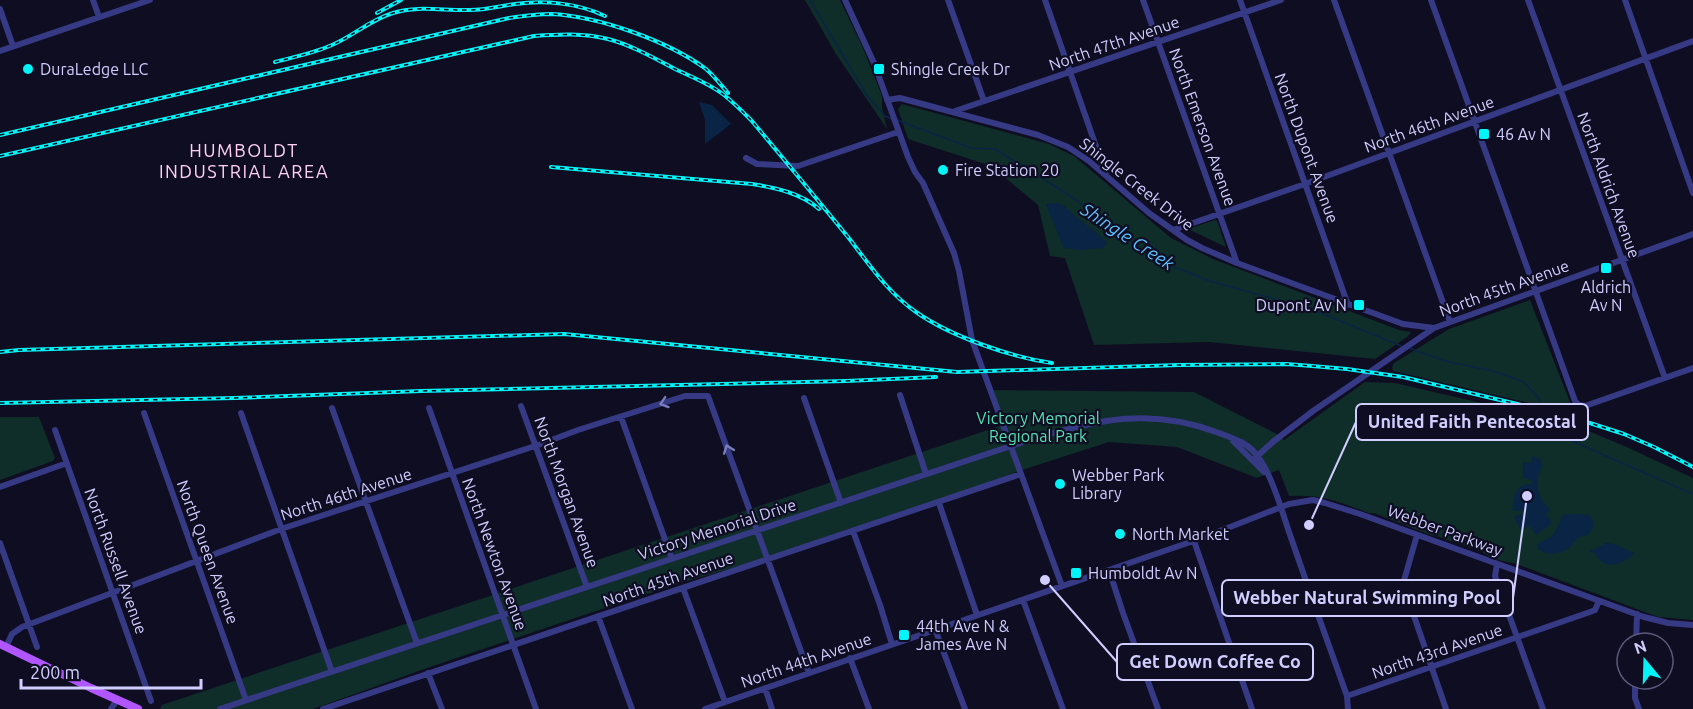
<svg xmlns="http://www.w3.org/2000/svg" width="1693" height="709" font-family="Ubuntu,sans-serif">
<rect width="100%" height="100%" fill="#0f0d22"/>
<path fill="#0f2d29" d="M805,0H840L863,48L882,96V108L887,129L836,54Z
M902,104L1049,144L1074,156L1171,238L1213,259L1399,330L1411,332L1407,337L1375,359L1209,342L1094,345L1065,258L1050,256L1038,205L991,166L908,139L898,109Z
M1215,220L1217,221L1226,247L1188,229Z
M1530,300L1570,402C1576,409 1579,411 1588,409L1589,417L1393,371L1392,367L1394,363L1449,329Z
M1365,382L1395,383L1559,421L1591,432L1629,448L1693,478V620L1658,617L1514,563C1503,562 1491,558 1482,552L1436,536L1430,535L1374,513H1369C1339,502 1322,494 1289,496L1279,470L1257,478L1177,447L1109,442L1019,471L885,520L851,528L767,558L681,583L596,611L427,668L313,709H160L162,705L1000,426L988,390L1194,392L1275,433L1284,440Z
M0,417H39L55,458L53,461L0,480Z"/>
<path fill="#092445" d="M699,102L712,105L731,124L705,144V120Z
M1058,203C1067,207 1072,214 1079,219C1088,227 1098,233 1107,243L1103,248L1080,250L1064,248L1046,204Z
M1532,456L1542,460C1542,465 1541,469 1539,474C1535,490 1539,498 1550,510L1546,514L1552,523L1536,535L1530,527L1532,525L1531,524L1521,531L1514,517L1523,513L1522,510L1513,511C1512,497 1516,483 1532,484V480L1523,478V462L1531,463Z
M1573,514L1589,515C1595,521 1595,530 1587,535C1585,536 1581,536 1578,538C1576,540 1574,543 1572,545C1563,554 1548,557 1538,549L1537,544C1543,540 1550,539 1554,534C1558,528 1559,521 1563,515Z
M1607,543L1614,544L1634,553C1628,561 1609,570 1601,561C1596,556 1597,554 1590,551Z"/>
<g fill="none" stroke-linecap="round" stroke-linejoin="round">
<path stroke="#092445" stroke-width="1.5" d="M810,0L866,94L885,116L892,119
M897,120L971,148L995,149L1072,197L1144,251L1176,268L1213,282L1311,309L1404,347
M1409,348L1445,361L1493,371L1524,382L1541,401
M1565,438L1693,494"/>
<path stroke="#363983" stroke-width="6" d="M93,0L99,17
M845,0L874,63L908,157L915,172L923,183L954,253L959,271L972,340L1062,586
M948,0L984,101
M1045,0L1106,175
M1143,0L1237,263
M1240,0L1348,305
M1334,0L1450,322
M1431,0L1575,401L1579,405L1585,406L1693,368
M1528,0L1665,378
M1625,0L1693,193
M0,9L13,46
M0,51L150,0
M887,100L900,98L1038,135L1068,147L1089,161L1149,213L1187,240L1202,248L1237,263L1403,324L1434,328
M955,111L1281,0
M746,158L757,164L798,166L898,132
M1173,230L1305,184L1693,41
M900,395L926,474
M804,398L841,503
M521,406L587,587
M332,408L417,643
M429,408L536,709
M144,413L246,700
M241,413L332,672
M621,417L672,559
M55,430L151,701
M1233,441L1264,472
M1253,460L1274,441L1313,411L1434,328L1693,234
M0,487L67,463
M939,503L977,615
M853,531L880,605L892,644
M1417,535L1403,584L1446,709
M1194,541L1252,709
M0,543L37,647
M1497,564L1495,576L1543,709
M1109,570L1123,613L1158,709
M683,588L725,702
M1023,600L1063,709
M598,616L632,709
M935,629L965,709
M1636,643L1637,614
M6,647L12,634L22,627L281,529L541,444L578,430L685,396H708L809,673
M850,658L869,709
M428,673L442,709
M1635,679V698L1639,709
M765,688L772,709
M1347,696L1590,612L1595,610L1599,601
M111,709L117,700
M220,709L1032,439C1099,419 1152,407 1219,433C1232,438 1246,442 1255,453C1270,469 1282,511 1289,532C1308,587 1327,641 1347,696L1348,709
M323,709L1021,474
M705,709L1202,538L1289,504L1313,500L1325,503L1360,514L1644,617L1668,623L1693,625"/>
<path stroke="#b155ff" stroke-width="8" d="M0,644L91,688L138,709"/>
<defs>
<path id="rail" d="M377,13L401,0
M275,62C294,57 314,53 332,45C353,36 370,20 393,13C418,5 444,11 470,10C485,10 500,6 515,4C545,0 578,3 605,16
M0,135L509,18C523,16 537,14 551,14C598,16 668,41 706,69C714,76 721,85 728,93
M0,156L534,36C559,34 584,33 608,39C631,45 654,58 675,69C692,77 710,84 724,95C734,103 743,112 751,120C784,159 816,198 848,237C869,264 887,292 916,312C950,336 1010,357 1052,363
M551,167L752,184C776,188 801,193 819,209
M0,352L19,350L564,334L957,372L1179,365L1286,364L1312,366L1347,369L1403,377L1568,416L1624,434L1654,447L1693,467
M0,403L235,398L421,391L846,381L936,377"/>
</defs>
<use href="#rail" stroke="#00f5f9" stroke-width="4"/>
<use href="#rail" stroke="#0f0d22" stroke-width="1.5" stroke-dasharray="4.5" stroke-linecap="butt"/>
</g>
<defs><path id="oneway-chevron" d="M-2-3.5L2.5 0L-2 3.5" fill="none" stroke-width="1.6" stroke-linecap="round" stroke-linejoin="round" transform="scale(1.5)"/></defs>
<g stroke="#7b7cbb">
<use href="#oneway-chevron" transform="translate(664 403) rotate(162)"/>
<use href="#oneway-chevron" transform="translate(728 449) rotate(-110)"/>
</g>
<g fill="#00f5f9" stroke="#0f0d22" stroke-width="2">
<circle cx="28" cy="69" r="6"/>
<rect x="873" y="63" width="12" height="12" rx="3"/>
<rect x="1478" y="128" width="12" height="12" rx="3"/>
<circle cx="943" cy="170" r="6"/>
<rect x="1600" y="262" width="12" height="12" rx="3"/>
<rect x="1353" y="299" width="12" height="12" rx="3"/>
<circle cx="1060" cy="484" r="6"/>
<circle cx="1120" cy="534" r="6"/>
<rect x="1070" y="567" width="12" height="12" rx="3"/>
<rect x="898" y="629" width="12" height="12" rx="3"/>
</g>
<g text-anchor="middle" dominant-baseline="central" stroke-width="4.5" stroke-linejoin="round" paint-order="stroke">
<g font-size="16" fill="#d0ceff" stroke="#0f0d22">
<text transform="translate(1114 43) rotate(-19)">North 47th Avenue</text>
<text transform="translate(1429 124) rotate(-20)">North 46th Avenue</text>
<text transform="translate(1203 127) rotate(70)">North Emerson Avenue</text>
<text transform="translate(1307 148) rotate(70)">North Dupont Avenue</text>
<text transform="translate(1137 184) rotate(38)">Shingle Creek Drive</text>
<text transform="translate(1609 185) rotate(70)">North Aldrich Avenue</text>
<text transform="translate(1504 288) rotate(-20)">North 45th Avenue</text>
<text transform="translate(567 492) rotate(70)">North Morgan Avenue</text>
<text transform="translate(346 494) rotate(-18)">North 46th Avenue</text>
<text transform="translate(717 529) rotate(-18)">Victory Memorial Drive</text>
<text transform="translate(1445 530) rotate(20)">Webber Parkway</text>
<text transform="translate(208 552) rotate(70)">North Queen Avenue</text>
<text transform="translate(495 554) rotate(70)">North Newton Avenue</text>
<text transform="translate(116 561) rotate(70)">North Russell Avenue</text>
<text transform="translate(668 579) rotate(-19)">North 45th Avenue</text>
<text transform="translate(1437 651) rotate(-19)">North 43rd Avenue</text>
<text transform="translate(806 660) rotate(-19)">North 44th Avenue</text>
</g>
<g font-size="16" fill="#d0ceff" stroke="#0f0d22" text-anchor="start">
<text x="40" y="69">DuraLedge LLC</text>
<text x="891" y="69">Shingle Creek Dr</text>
<text x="1496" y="134">46 Av N</text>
<text x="955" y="170">Fire Station 20</text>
<text x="1606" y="287" text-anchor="middle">Aldrich<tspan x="1606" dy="18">Av N</tspan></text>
<text x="1347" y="305" text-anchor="end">Dupont Av N</text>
<text x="1072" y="475">Webber Park<tspan x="1072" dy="18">Library</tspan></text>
<text x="1132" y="534">North Market</text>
<text x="1088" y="573">Humboldt Av N</text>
<text x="916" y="626">44th Ave N &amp;<tspan x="916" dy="18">James Ave N</tspan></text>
</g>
<g font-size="16" fill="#55e4b4" stroke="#0f0d22">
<text x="1038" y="418">Victory Memorial<tspan x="1038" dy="18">Regional Park</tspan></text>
</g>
<g font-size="18" letter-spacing="1.5" fill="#ffd0f2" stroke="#0f0d22">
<text x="244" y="150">HUMBOLDT<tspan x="244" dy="21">INDUSTRIAL AREA</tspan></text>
</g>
<g font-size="18" font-style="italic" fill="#5cc1ff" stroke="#0f0d22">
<text transform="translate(1128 236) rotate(33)">Shingle Creek</text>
</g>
</g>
<path fill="none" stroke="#d0ceff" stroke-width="2" d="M1309 525L1356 422M1527 496L1513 598M1045 580L1117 662"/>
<g fill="#d0ceff" stroke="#0f0d22" stroke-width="2">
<circle cx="1309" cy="525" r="6"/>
<circle cx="1527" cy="496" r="6"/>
<circle cx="1045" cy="580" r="6"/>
</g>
<g fill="#0f0d22" stroke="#d0ceff" stroke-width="2">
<rect x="1356" y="404" width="232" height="36" rx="6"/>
<rect x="1222" y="580" width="291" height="36" rx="6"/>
<rect x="1117" y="644" width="196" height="36" rx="6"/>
</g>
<g font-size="18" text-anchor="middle" font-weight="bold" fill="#d0ceff">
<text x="1472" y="428">United Faith Pentecostal</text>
<text x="1367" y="604">Webber Natural Swimming Pool</text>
<text x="1215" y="668">Get Down Coffee Co</text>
</g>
<g transform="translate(1645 661) rotate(341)"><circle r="28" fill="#0f0d22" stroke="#5c5a7a" stroke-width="1.5"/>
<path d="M0-4.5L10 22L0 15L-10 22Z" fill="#00f5f9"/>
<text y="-9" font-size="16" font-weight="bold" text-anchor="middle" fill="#d0ceff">N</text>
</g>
<path d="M21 679v9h180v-9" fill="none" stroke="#d0ceff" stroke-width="3"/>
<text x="30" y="679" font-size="18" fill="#d0ceff" stroke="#0f0d22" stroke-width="4.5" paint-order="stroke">200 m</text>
</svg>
